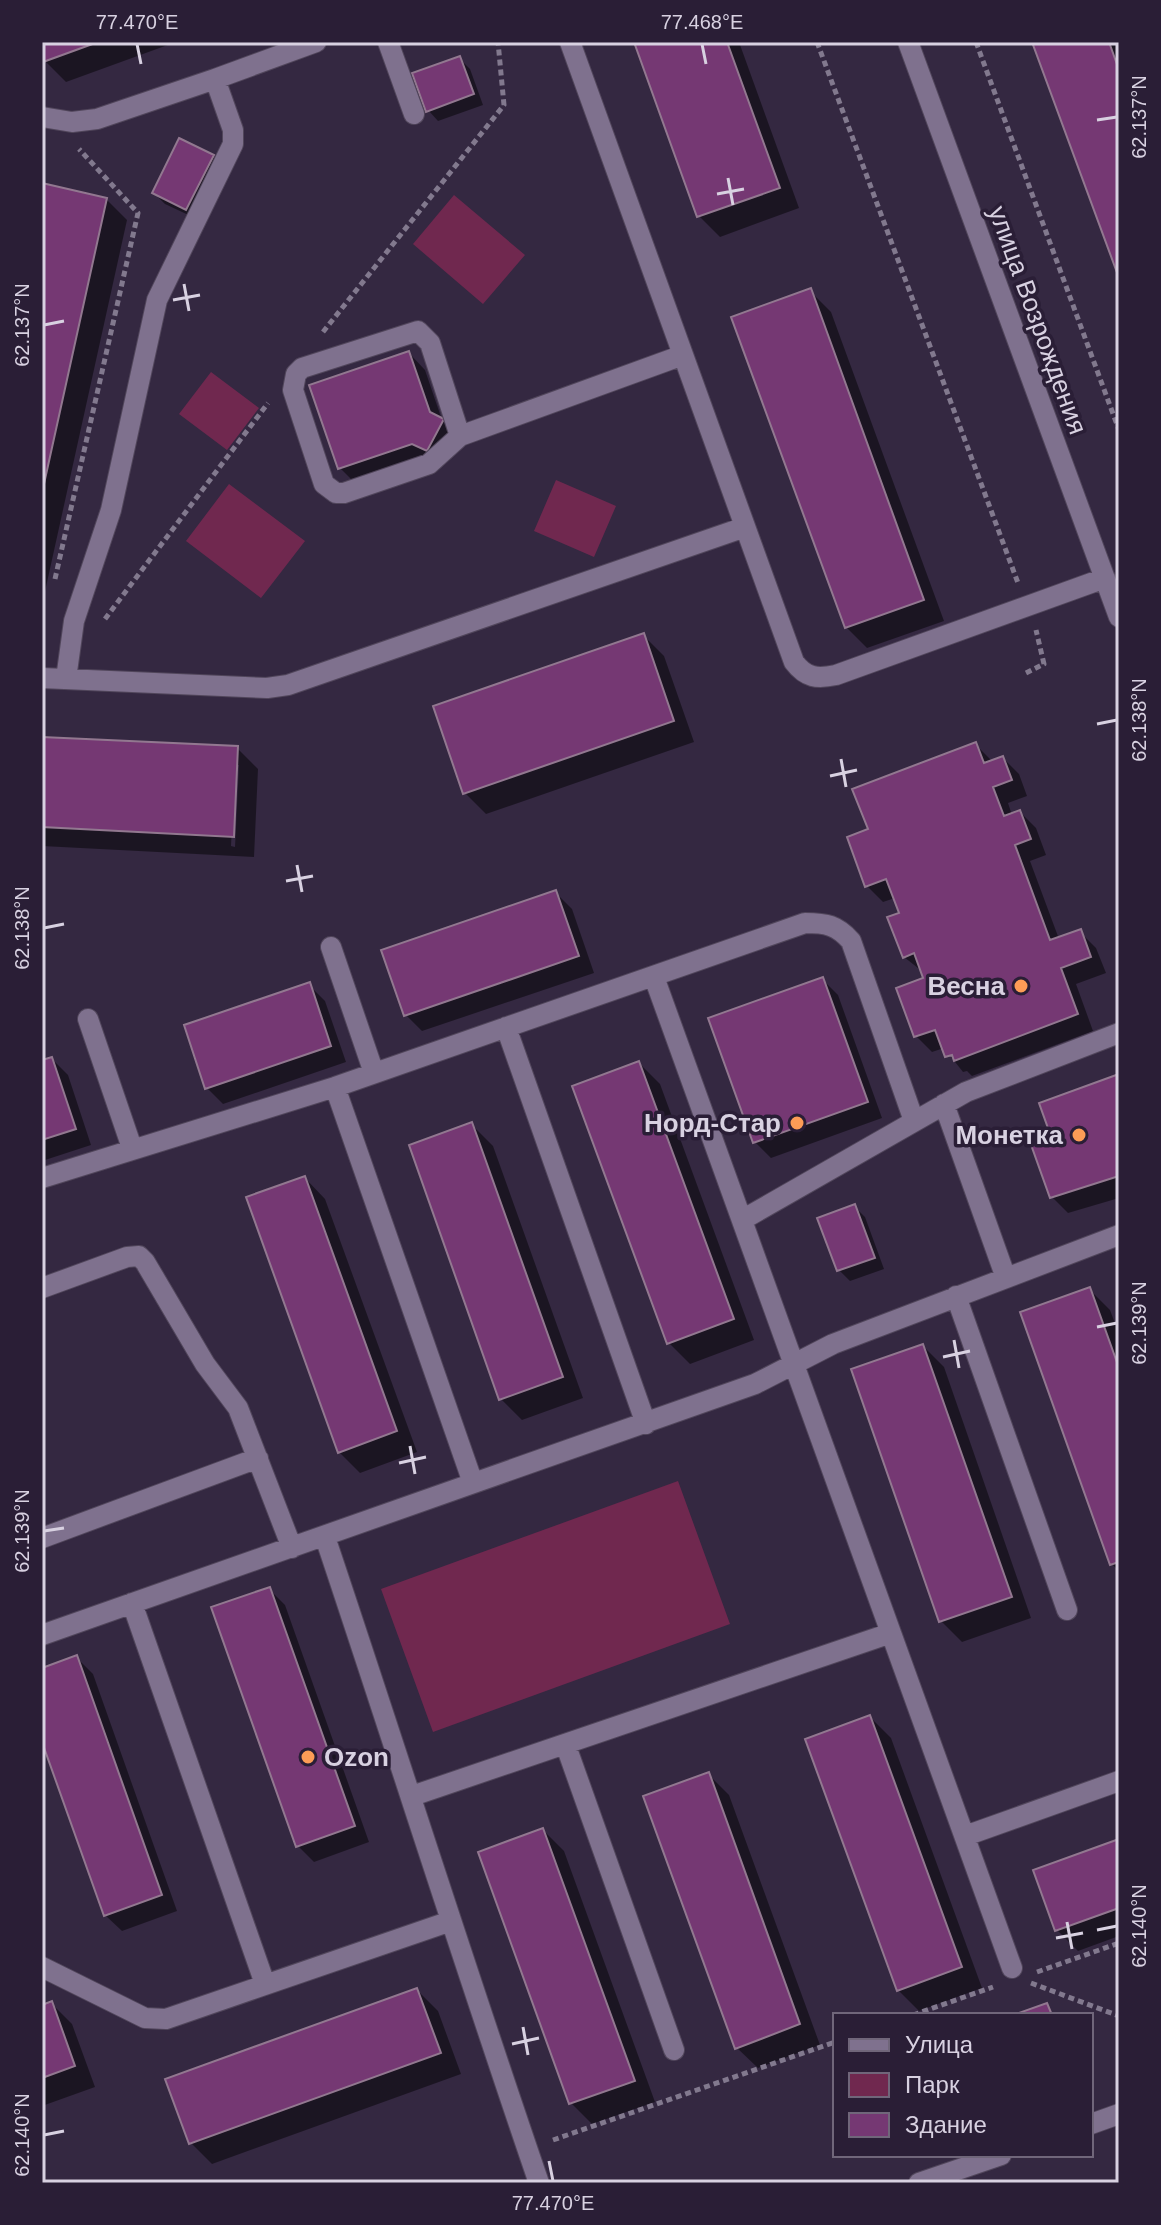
<svg xmlns="http://www.w3.org/2000/svg" width="1161" height="2225" font-family="Arial,sans-serif">
<rect width="100%" height="100%" fill="#342841"/>
<path fill="#70284f" d="M454,195L525,255L483,304L413,244Z
M211,372L259,408L227,450L179,414Z
M556,480L616,506L594,557L534,531Z
M229,484L305,541L261,598L186,541Z
M678,1481L730,1624L433,1732L381,1589Z"/>
<path fill="#0007" fill-rule="evenodd" d="M42,42H176L66,82L45,61Z
M636,42H739L799,208L720,237L699,216Z
M1034,42H1119V272Z
M459,58L470,69L483,105L438,121L428,110Z
M213,156L223,167L197,219L165,204L154,193Z
M42,185L106,199L127,220L42,605Z
M810,291L831,312L944,621L867,648L846,627Z
M409,353L425,370L442,420L459,437L443,466L430,459L356,484L340,468Z
M643,635L664,656L694,742L486,814L465,793Z
M42,739L237,748L258,769L254,857L42,846ZM235,765H239L235,847L231,846Z
M976,745L993,762L1003,758L1019,774L1027,796L1008,803L1012,815L1020,812L1036,828L1046,855L1030,861L1059,939L1080,932L1096,948L1106,973L1076,984L1093,1031L972,1076L967,1071L963,1072L944,1048L932,1052L916,1036L926,979L923,972L904,957L902,914L895,898L883,902L867,886L849,838L870,830Z
M556,893L572,909L594,973L422,1031L406,1015Z
M822,979L838,995L882,1118L771,1158L755,1142Z
M309,985L325,1001L346,1062L223,1104L207,1088Z
M52,1059L68,1075L91,1145L42,1161V1062Z
M639,1063L660,1084L754,1340L690,1364L669,1343Z
M1119,1076V1198L1068,1213L1052,1197L1051,1132Z
M472,1125L493,1146L583,1398L522,1420L501,1399Z
M305,1178L325,1199L417,1452L360,1473L339,1452Z
M854,1206L865,1217L884,1269L850,1281L839,1270Z
M1089,1289L1110,1310L1119,1334V1571L1112,1564Z
M923,1346L944,1367L1031,1618L962,1642L941,1621Z
M269,1589L285,1605L369,1842L314,1862L298,1846Z
M77,1658L93,1674L177,1911L122,1931L105,1915L42,1736V1670Z
M870,1717L891,1738L982,1988L919,2011L898,1990Z
M708,1774L729,1795L820,2045L758,2068L737,2048Z
M543,1830L564,1851L655,2102L592,2124L571,2103Z
M1119,1841V1936L1078,1951L1057,1930Z
M417,1990L438,2011L461,2074L212,2164L191,2143Z
M51,2003L72,2024L95,2087L42,2106V2007Z"/>
<path fill="#753873" stroke="#927890" stroke-width="2" d="M42,42H98L43,62Z
M634,42H727L780,188L697,217Z
M1032,42H1109L1119,70V278Z
M460,56L474,94L426,112L412,73Z
M179,138L214,155L186,210L152,193Z
M42,183L107,198L42,493Z
M811,288L924,600L845,628L731,317Z
M409,351L430,412L444,419L427,451L412,444L338,469L309,385Z
M644,633L674,721L463,794L433,706Z
M42,737L238,746L234,837L42,827Z
M976,742L984,763L1003,756L1012,780L993,787L1004,816L1020,810L1031,839L1015,845L1050,940L1081,929L1091,957L1061,968L1078,1014L954,1061L952,1055L945,1057L935,1030L914,1037L896,988L923,978L914,953L903,958L887,917L899,913L886,879L865,887L847,837L868,829L852,789Z
M556,890L579,956L404,1016L381,950Z
M823,977L868,1102L753,1143L708,1018Z
M310,982L331,1046L205,1089L184,1025Z
M52,1057L76,1129L42,1140V1060Z
M639,1061L734,1319L667,1344L572,1086Z
M1119,1074V1176L1050,1198L1029,1139L1049,1131L1039,1103Z
M472,1122L563,1377L499,1400L409,1145Z
M305,1176L397,1431L338,1453L246,1197Z
M855,1204L875,1258L837,1271L817,1218Z
M1090,1287L1119,1368V1562L1110,1565L1020,1312Z
M923,1344L1012,1597L939,1622L851,1369Z
M270,1587L355,1826L296,1847L211,1607Z
M77,1655L162,1895L104,1916L42,1742V1668Z
M870,1715L962,1967L897,1991L805,1739Z
M709,1772L800,2024L735,2049L643,1796Z
M543,1828L635,2081L569,2104L478,1852Z
M1119,1839V1908L1055,1931L1033,1870Z
M417,1988L441,2053L189,2144L165,2079Z
M52,2001L75,2066L42,2078V2005Z
M1047,2003L1052,2015H1013Z"/>
<g fill="none" stroke-linecap="round" stroke-linejoin="round">
<defs>
<path id="minor" d="M388,42L414,114
M570,42L794,662C806,678 817,679 836,675L1105,578
M908,42L1119,617
M42,117L72,122L97,119L215,79
M460,436L430,343L418,331L302,368L296,374L293,390L324,484L336,493H344L429,464L460,436L683,355
M42,678L267,688L288,685L745,527
M66,679L74,621L111,510L157,300L233,144V130L215,79L316,42
M331,947L374,1073
M654,977L1012,1968
M88,1019L132,1148
M506,1027L646,1424
M335,1087L473,1483
M944,1104L1006,1278
M42,1178L335,1087L805,923C826,923 837,925 851,941L914,1121
M742,1220L966,1092L1119,1033
M42,1288L127,1257L139,1256L145,1262L205,1364L238,1408L292,1548
M956,1296L1067,1610
M325,1537C397,1752 465,1968 539,2183
M42,1538L258,1458
M132,1603L265,1984
M42,1635L755,1384L833,1344L1119,1235
M566,1746L674,2050
M412,1796L891,1633
M965,1836L1119,1781
M42,1967L145,2018L166,2019L448,1922
M1091,2124L1119,2114
M919,2183L1001,2155"/>
</defs>
<use href="#minor" stroke="#51465b" stroke-width="22"/>
<path stroke="#82798e" stroke-width="5" stroke-dasharray="6 4" stroke-linecap="butt" d="M817,42L1018,583
M976,42L1119,430
M323,332L504,105L498,42
M55,579L138,213L79,149
M105,619L268,403
M1026,673L1044,664L1036,630
M1037,1972L1119,1943
M1031,1983L1119,2016
M913,2015L993,1987
M553,2140L835,2042"/>
<use href="#minor" stroke="#7f718e" stroke-width="20"/>
</g>
<path fill="none" stroke="#d8d1e1" stroke-width="3" d="M137,44L141,64M702,44L706,64M1097,120L1117,117M728,178L733,205M717,194L744,189M184,284L189,311M173,300L200,295M44,325L64,321M1097,724L1117,720M841,759L846,787M830,776L857,770M297,865L302,892M286,881L313,876M44,928L64,924M1097,1327L1117,1323M954,1340L959,1368M943,1357L970,1351M410,1446L415,1474M399,1463L426,1457M44,1531L64,1528M1067,1922L1072,1949M1097,1930L1117,1926M1056,1938L1083,1933M523,2027L528,2055M512,2044L539,2038M44,2135L64,2131M549,2161L553,2181"/>
<g fill="#fd9c56" stroke="#2a1e36" stroke-width="3">
<circle cx="1021" cy="986" r="8"/>
<circle cx="797" cy="1123" r="8"/>
<circle cx="1079" cy="1135" r="8"/>
<circle cx="308" cy="1757" r="8"/>
</g>
<g text-anchor="middle" dominant-baseline="central" stroke-width="7" stroke-linejoin="round" paint-order="stroke">
<g font-size="26" fill="#d8d1e1" stroke="#2a1e36">
<text transform="translate(1038 320) rotate(70)">улица Возрождения</text>
</g>
<g font-size="26" font-weight="bold" fill="#d8d1e1" stroke="#2a1e36" text-anchor="end">
<text x="1005" y="986">Весна</text>
<text x="781" y="1123">Норд-Стар</text>
<text x="1063" y="1135">Монетка</text>
<text x="324" y="1757" text-anchor="start">Ozon</text>
</g>
</g>
<rect width="1161" height="2225" fill="none" stroke="#2a1e36" stroke-width="88"/>
<rect x="833" y="2013" width="260" height="144" fill="#2a1e36" stroke="#70667a" stroke-width="2"/>
<rect x="849" y="2039" width="40" height="12" fill="#7f718e" stroke="#70667a" stroke-width="2"/>
<text x="905" y="2053" font-size="24" fill="#d8d1e1">Улица</text>
<rect x="849" y="2073" width="40" height="24" fill="#70284f" stroke="#70667a" stroke-width="2"/>
<text x="905" y="2093" font-size="24" fill="#d8d1e1">Парк</text>
<rect x="849" y="2113" width="40" height="24" fill="#753873" stroke="#70667a" stroke-width="2"/>
<text x="905" y="2133" font-size="24" fill="#d8d1e1">Здание</text>
<rect x="44" y="44" width="1073" height="2137" fill="none" stroke="#d8d1e1" stroke-width="3"/>
<g font-size="20" text-anchor="middle" fill="#d8d1e1">
<text x="137" y="29">77.470°E</text>
<text x="702" y="29">77.468°E</text>
<text transform="translate(1139 117) rotate(-90)" y="7">62.137°N</text>
<text transform="translate(22 325) rotate(-90)" y="7">62.137°N</text>
<text transform="translate(1139 720) rotate(-90)" y="7">62.138°N</text>
<text transform="translate(22 928) rotate(-90)" y="7">62.138°N</text>
<text transform="translate(1139 1323) rotate(-90)" y="7">62.139°N</text>
<text transform="translate(22 1531) rotate(-90)" y="7">62.139°N</text>
<text transform="translate(1139 1926) rotate(-90)" y="7">62.140°N</text>
<text transform="translate(22 2135) rotate(-90)" y="7">62.140°N</text>
<text x="553" y="2210">77.470°E</text>
</g>
</svg>
